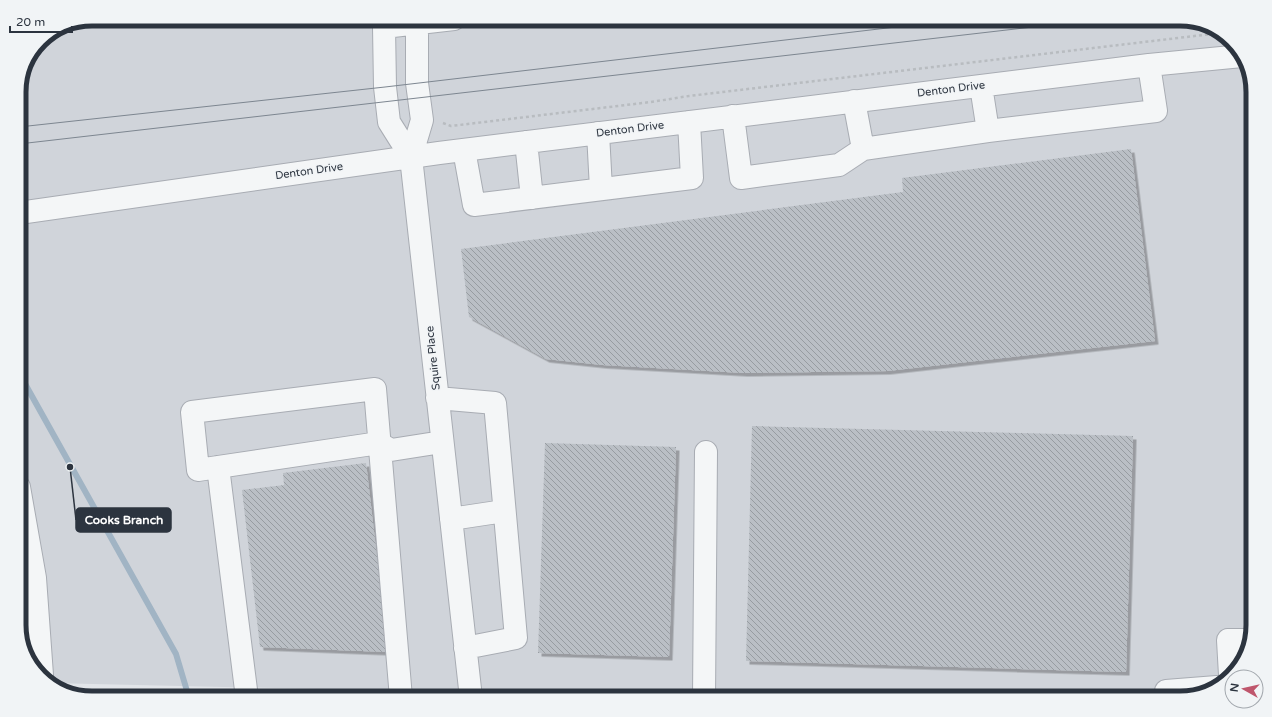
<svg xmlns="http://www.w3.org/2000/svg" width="1272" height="717" font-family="'Varela Round',sans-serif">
<defs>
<pattern id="building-back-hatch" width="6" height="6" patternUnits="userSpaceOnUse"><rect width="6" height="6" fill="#babfc5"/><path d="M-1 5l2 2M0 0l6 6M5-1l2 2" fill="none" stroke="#979ca1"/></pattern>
<filter id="shadow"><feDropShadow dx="3.5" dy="3.5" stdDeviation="0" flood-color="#0004"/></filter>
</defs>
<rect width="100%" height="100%" fill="#e2e5e9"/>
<path fill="#d0d4da" d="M93,19H1179L1216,29L1241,52L1253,88V625L1243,661L1216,688L1180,698H613L494,693L50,683L29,661L19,629V88L41,40L65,25Z"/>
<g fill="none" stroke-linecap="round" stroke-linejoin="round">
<path stroke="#a1b4c4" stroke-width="6" d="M19,373L176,654L187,691"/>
</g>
<path fill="url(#building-back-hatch)" filter="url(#shadow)" d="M1131,149L1155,341L887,371L744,373L603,365L546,359L469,317L461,249L903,192L902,178Z
M752,426L1133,436L1126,672L746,661Z
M545,443L676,447L669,657L538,653Z
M366,463L388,652L260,647L242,490L284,485L283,473Z
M19,611H20L24,638L22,639L19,629Z"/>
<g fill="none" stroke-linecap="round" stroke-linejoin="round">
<defs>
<path id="minor" d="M386,19L384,27L385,87L389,122L411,157
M417,19V83L422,120L411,157L471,698
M384,27L454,19
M981,86L988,131L1156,111L1149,65
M854,101L863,149L988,131
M733,116L741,178L839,165L863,149
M598,133L601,189
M526,142L532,198
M464,150L474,205L692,178L689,122
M19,213L439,153L1149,65L1242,56
M437,398L495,403L516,638L465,648
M218,467L247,698
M19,487L35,578L42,675
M451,519L504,511
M1230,675L1228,640H1249
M401,698L375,389L192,412L198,470L379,443L391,450L442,442
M704,698L706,452
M1166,698V691L1217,687"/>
</defs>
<use href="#minor" stroke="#a8acb3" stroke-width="24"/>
<path stroke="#b8bcc0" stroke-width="2.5" stroke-dasharray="3 3" stroke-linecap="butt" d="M443,123L451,126L651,102L689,96L1220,33"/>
<use href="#minor" stroke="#f4f6f7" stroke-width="22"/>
<path stroke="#7d8690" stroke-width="1" d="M19,127L385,87L964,19
M19,144L1102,19"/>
</g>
<g text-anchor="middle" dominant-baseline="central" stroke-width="3" stroke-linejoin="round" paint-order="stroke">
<g font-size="11" fill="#2c343f" stroke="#f1f4f6">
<text transform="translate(951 89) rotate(-7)">Denton Drive</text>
<text transform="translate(630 129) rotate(-7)">Denton Drive</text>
<text transform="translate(309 171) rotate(-8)">Denton Drive</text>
<text transform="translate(433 358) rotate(-96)">Squire Place</text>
</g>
</g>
<path d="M0 0H1272V717H0ZM92 26H1180A66 66 0 0 1 1246 92V625A66 66 0 0 1 1180 691H92A66 66 0 0 1 26 625V92A66 66 0 0 1 92 26Z" fill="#f1f4f6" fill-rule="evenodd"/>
<path fill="none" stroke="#2c343f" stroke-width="5" d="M92 26H1180A66 66 0 0 1 1246 92V625A66 66 0 0 1 1180 691H92A66 66 0 0 1 26 625V92A66 66 0 0 1 92 26Z"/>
<path fill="none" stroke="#2c343f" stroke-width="1.5" d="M70 467L76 520"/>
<circle fill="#2c343f" stroke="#f1f4f6" stroke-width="1.5" cx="70" cy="467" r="4"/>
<rect fill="#2c343f" stroke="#2c343f" stroke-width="1.5" x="76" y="508" width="95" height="24" rx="4"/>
<g font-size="12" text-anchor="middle" font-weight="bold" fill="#fff">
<text x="124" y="524">Cooks Branch</text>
</g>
<g transform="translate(1244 689) rotate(278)"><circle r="19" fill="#f1f4f6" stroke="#a2a7ad"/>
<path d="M0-3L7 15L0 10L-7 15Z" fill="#bf566c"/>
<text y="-6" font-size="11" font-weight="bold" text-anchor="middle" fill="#2c343f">N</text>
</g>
<path d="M10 26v6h62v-6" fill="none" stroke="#2c343f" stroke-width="2"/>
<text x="16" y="26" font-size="12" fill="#2c343f" stroke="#f1f4f6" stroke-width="3" paint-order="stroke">20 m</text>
</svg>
